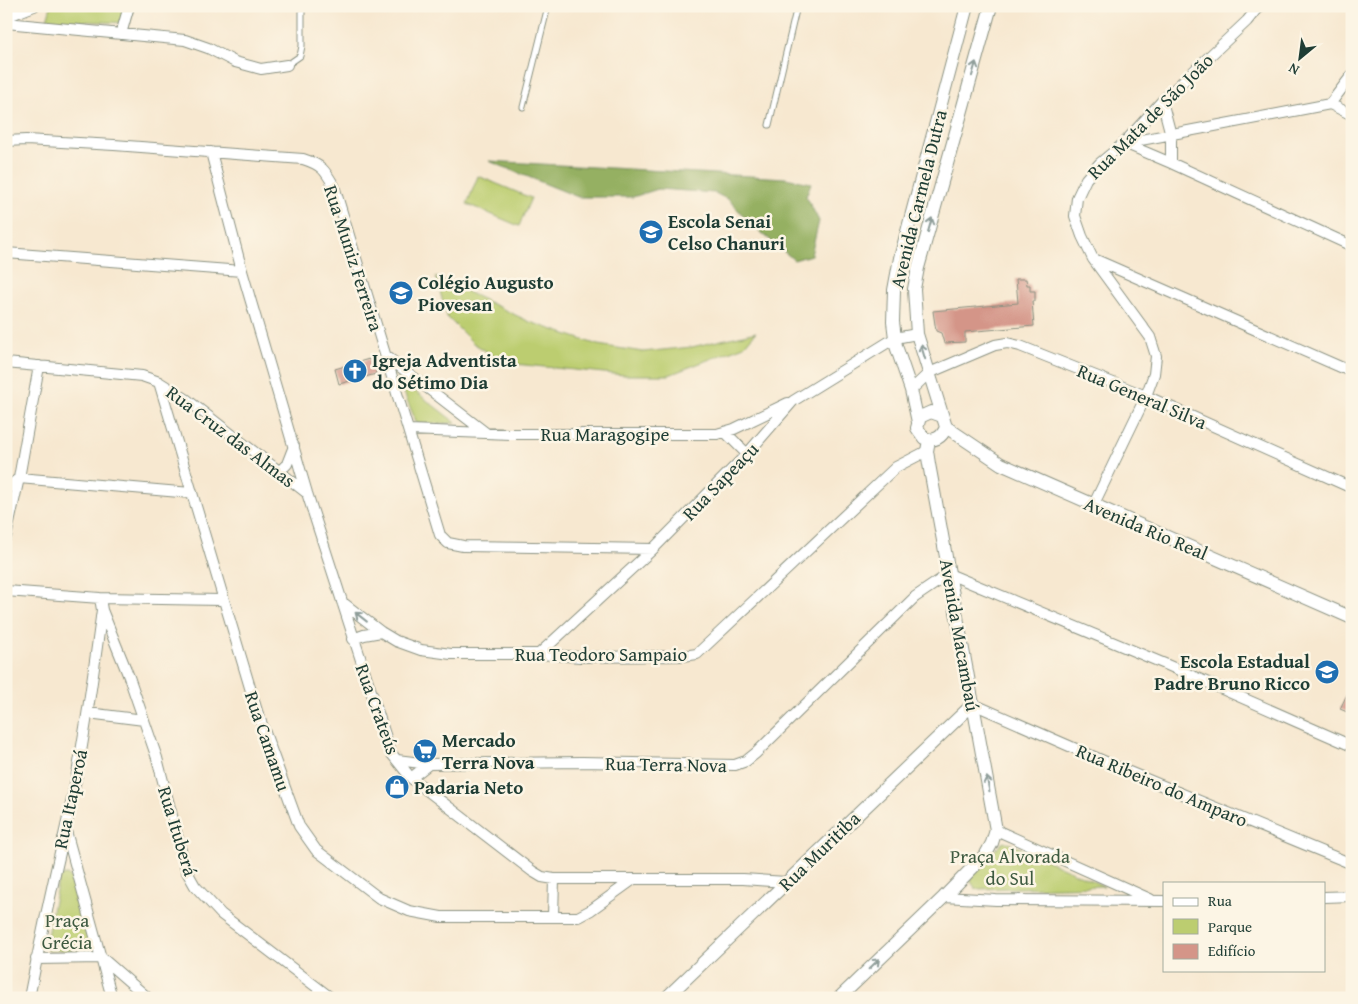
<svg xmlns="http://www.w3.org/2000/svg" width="1358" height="1004" font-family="'Gentium Book Plus',serif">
<rect width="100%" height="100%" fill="#fcf5e5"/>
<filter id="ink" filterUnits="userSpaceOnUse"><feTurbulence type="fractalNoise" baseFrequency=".02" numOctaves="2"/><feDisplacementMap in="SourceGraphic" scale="10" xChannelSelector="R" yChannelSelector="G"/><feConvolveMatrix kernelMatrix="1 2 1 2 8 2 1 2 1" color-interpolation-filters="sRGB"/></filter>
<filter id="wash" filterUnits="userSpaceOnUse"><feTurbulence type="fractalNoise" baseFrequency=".0096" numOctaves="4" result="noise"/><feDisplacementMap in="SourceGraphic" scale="20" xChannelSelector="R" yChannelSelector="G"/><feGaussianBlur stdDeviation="1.12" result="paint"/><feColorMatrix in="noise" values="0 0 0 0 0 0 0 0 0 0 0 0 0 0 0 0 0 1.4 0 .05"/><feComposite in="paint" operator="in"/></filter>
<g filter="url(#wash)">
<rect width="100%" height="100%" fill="#f7e8d0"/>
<path fill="#bccd70" stroke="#6e8552" d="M51,6H134L129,23L47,20Z
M478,176L531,198L519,226L467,204Z
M436,277L530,322L598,345L643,352L692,347L756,332L744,346L669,375H624L505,363L473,343L447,317Z
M398,378L456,423L417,424Z
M1004,841L1104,886L976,889L971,882L972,874Z
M67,875L75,881L92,949L48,951L45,946L59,876Z"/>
<path fill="#95b062" stroke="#5a764b" d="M489,161L785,178L811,183L806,196L819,221L811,255L794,260L750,223L729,200L715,193L658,189L633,197H578Z"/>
<g id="blocks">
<path fill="#d49588" d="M1016,279H1026L1027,285H1030V291H1035V301H1032L1034,326L965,332V342L944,343L941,333L936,331L933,311L1018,303Z
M369,359L372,364L376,361V374L339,384L335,369Z
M1352,684V714L1340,709Z"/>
</g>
</g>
<g filter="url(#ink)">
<use href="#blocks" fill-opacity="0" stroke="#8b9282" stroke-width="1"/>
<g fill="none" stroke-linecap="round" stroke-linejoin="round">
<defs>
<path id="service" d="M287,65L300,56L302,46V6
M523,107L548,6
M769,125L797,6"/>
<path id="minor" d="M6,17L34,6
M6,23L185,40L208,48L235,62L261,69L287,65
M121,34L129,6
M1162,101L1171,135V163
M1330,104L1352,75
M1330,104L1352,115
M6,141L26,140L114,145L303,159C322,165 325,170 334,186L440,535L448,543L463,546L653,549
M1124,143L1171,163L1352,246
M1125,143L1330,104
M211,152L242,271L307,493L391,753L411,778L532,871L542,877L554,879H743L786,882
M6,253L242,271
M1094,259L1352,372
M386,356L486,433
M6,363L142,376L159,382L186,399L307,493
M159,382L257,711L299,826L316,850L379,898L409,911L441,917H578L591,910L634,879
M911,390L929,373L995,345L1007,343L1020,346L1146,396L1352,488
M409,430L511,434H717L734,429L788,403
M726,433L747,454
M280,471L287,464L294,446
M6,489L19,478L191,493
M1093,506L1146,396L1154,374L1156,356L1150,337L1093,259L1082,236L1075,216L1077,198L1086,179L1100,163L1124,143L1162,101L1247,21L1259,6
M6,537L19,478L39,366
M6,591L100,598L222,600
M342,602L381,632L396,641L421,650L451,654H539L580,657L683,656L697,654L896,467L927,451
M102,610L129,677L157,758L186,870L195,886L221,914L331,998
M353,639L364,635L381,632
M539,654L653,549L747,454L793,401L895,338L917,334
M973,704L1122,769L1352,864
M88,713L144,720
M397,760L429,764L582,762L735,765L746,761L756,753L915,597L949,574L1165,664L1352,746
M411,778L429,764
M996,830L1150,899
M66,831L112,998
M944,897L996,900L1164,901
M1324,897L1352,896
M553,917L554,879
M36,959L102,958L148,998
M29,998C40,942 52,886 65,831C82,758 92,684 102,610L100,598"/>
<path id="tertiary" d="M942,416L931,412L920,417L917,428L924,438C934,442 942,438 946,427L917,334L914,289L918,268L991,6
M918,422L911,390L896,346L893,322L894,290L900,258L967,6
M946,427L1001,464L1352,618
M666,998L973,704
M839,998L944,897L986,854L992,843L996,830L929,464L927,451L929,440"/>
</defs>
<use href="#service" stroke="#8b9282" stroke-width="7"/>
<use href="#minor" stroke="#8b9282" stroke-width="12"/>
<use href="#tertiary" stroke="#8b9282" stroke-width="14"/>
<use href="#service" stroke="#fff" stroke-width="5"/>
<use href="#minor" stroke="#fff" stroke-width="10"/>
<use href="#tertiary" stroke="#fff" stroke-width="12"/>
</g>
<defs><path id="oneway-shaft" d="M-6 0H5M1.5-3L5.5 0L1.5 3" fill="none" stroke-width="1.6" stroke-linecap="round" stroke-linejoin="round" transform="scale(1.25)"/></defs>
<g stroke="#8f9e9a">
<use href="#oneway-shaft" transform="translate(974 69) rotate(-74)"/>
<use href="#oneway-shaft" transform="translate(930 225) rotate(-74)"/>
<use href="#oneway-shaft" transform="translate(923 352) rotate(-107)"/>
<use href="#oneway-shaft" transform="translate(361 617) rotate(-142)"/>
<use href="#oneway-shaft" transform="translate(988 784) rotate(-101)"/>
<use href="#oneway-shaft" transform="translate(874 964) rotate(-44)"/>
</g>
</g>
<defs>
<symbol id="university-disc" viewBox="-11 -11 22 22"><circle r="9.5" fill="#1f6fb2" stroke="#fcf5e5"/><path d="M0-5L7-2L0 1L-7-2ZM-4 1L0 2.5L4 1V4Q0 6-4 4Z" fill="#fff"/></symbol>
<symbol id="school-disc" viewBox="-11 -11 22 22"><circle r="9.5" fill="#1f6fb2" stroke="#fcf5e5"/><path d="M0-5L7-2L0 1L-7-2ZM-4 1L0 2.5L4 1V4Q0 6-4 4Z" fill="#fff"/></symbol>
<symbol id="church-disc" viewBox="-11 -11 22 22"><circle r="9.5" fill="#1f6fb2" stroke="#fcf5e5"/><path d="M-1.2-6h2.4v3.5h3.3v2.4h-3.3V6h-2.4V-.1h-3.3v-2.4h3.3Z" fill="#fff"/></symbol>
<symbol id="supermarket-disc" viewBox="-11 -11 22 22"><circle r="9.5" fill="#1f6fb2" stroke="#fcf5e5"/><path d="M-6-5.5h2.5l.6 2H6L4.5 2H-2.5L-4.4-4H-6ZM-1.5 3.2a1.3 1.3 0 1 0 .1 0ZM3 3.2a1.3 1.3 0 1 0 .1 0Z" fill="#fff"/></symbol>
<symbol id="shop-disc" viewBox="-11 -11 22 22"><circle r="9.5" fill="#1f6fb2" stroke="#fcf5e5"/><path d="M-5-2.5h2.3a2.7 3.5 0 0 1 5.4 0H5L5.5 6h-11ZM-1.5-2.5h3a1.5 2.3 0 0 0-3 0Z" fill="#fff"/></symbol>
</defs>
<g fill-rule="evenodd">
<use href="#university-disc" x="637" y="218" width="28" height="28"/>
<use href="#school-disc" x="387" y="279" width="28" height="28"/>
<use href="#church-disc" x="341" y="357" width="28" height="28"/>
<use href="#school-disc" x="1313" y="658" width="28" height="28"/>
<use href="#supermarket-disc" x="411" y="737" width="28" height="28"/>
<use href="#shop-disc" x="383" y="773" width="28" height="28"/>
</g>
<g text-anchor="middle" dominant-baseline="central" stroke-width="5" stroke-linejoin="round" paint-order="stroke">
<g font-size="19" fill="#1f3d34" stroke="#fcf5e5">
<text transform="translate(1150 116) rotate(-45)">Rua Mata de São João</text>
<text transform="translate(918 199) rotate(-76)">Avenida Carmela Dutra</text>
<text transform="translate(354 258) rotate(72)">Rua Muniz Ferreira</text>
<text transform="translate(1142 396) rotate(23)">Rua General Silva</text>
<text x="605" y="434">Rua Maragogipe</text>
<text transform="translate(231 436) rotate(37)">Rua Cruz das Almas</text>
<text transform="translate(720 481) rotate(-46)">Rua Sapeaçu</text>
<text transform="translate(1146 528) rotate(23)">Avenida Rio Real</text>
<text transform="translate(960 635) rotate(80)">Avenida Macambaú</text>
<text x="601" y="654">Rua Teodoro Sampaio</text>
<text transform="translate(378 709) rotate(70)">Rua Crateús</text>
<text transform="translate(268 741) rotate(71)">Rua Camamu</text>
<text transform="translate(666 764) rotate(1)">Rua Terra Nova</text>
<text transform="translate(1162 785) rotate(23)">Rua Ribeiro do Amparo</text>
<text transform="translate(70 799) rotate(-78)">Rua Itaperoá</text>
<text transform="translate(178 831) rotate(73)">Rua Ituberá</text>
<text transform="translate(819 851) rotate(-44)">Rua Muritiba</text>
</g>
<g font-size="19" font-weight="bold" fill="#1f3d34" stroke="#fcf5e5" text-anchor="start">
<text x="668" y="221">Escola Senai<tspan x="668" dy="22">Celso Chanuri</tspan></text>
<text x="418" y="282">Colégio Augusto<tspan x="418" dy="22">Piovesan</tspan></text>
<text x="372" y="360">Igreja Adventista<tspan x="372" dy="22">do Sétimo Dia</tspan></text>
<text x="1310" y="661" text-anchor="end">Escola Estadual<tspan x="1310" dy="22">Padre Bruno Ricco</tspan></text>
<text x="442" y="740">Mercado<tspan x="442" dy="22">Terra Nova</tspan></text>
<text x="414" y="787">Padaria Neto</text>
</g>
<g font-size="19" fill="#3e5a40" stroke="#fcf5e5">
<text x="1010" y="856">Praça Alvorada<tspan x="1010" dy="22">do Sul</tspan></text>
<text x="67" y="920">Praça<tspan x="67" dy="22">Grécia</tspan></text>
</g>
</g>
<rect width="1358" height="1004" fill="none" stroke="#fcf5e5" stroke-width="25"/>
<rect x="1163" y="882" width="162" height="90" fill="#fcf5e5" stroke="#a4ab9e"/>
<rect x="1173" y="898" width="25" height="8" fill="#ffffff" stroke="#a4ab9e"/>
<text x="1208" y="906" font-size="15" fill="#1f3d34">Rua</text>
<rect x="1173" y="919" width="25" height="15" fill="#bccd70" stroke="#a4ab9e"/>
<text x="1208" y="932" font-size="15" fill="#1f3d34">Parque</text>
<rect x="1173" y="944" width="25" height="15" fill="#d49588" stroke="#a4ab9e"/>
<text x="1208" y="956" font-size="15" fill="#1f3d34">Edifício</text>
<g transform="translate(1300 58) rotate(209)" stroke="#fcf5e5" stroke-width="4" paint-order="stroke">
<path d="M0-4L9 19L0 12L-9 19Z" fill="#1f3d34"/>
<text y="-8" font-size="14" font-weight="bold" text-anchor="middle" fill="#1f3d34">N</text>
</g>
</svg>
